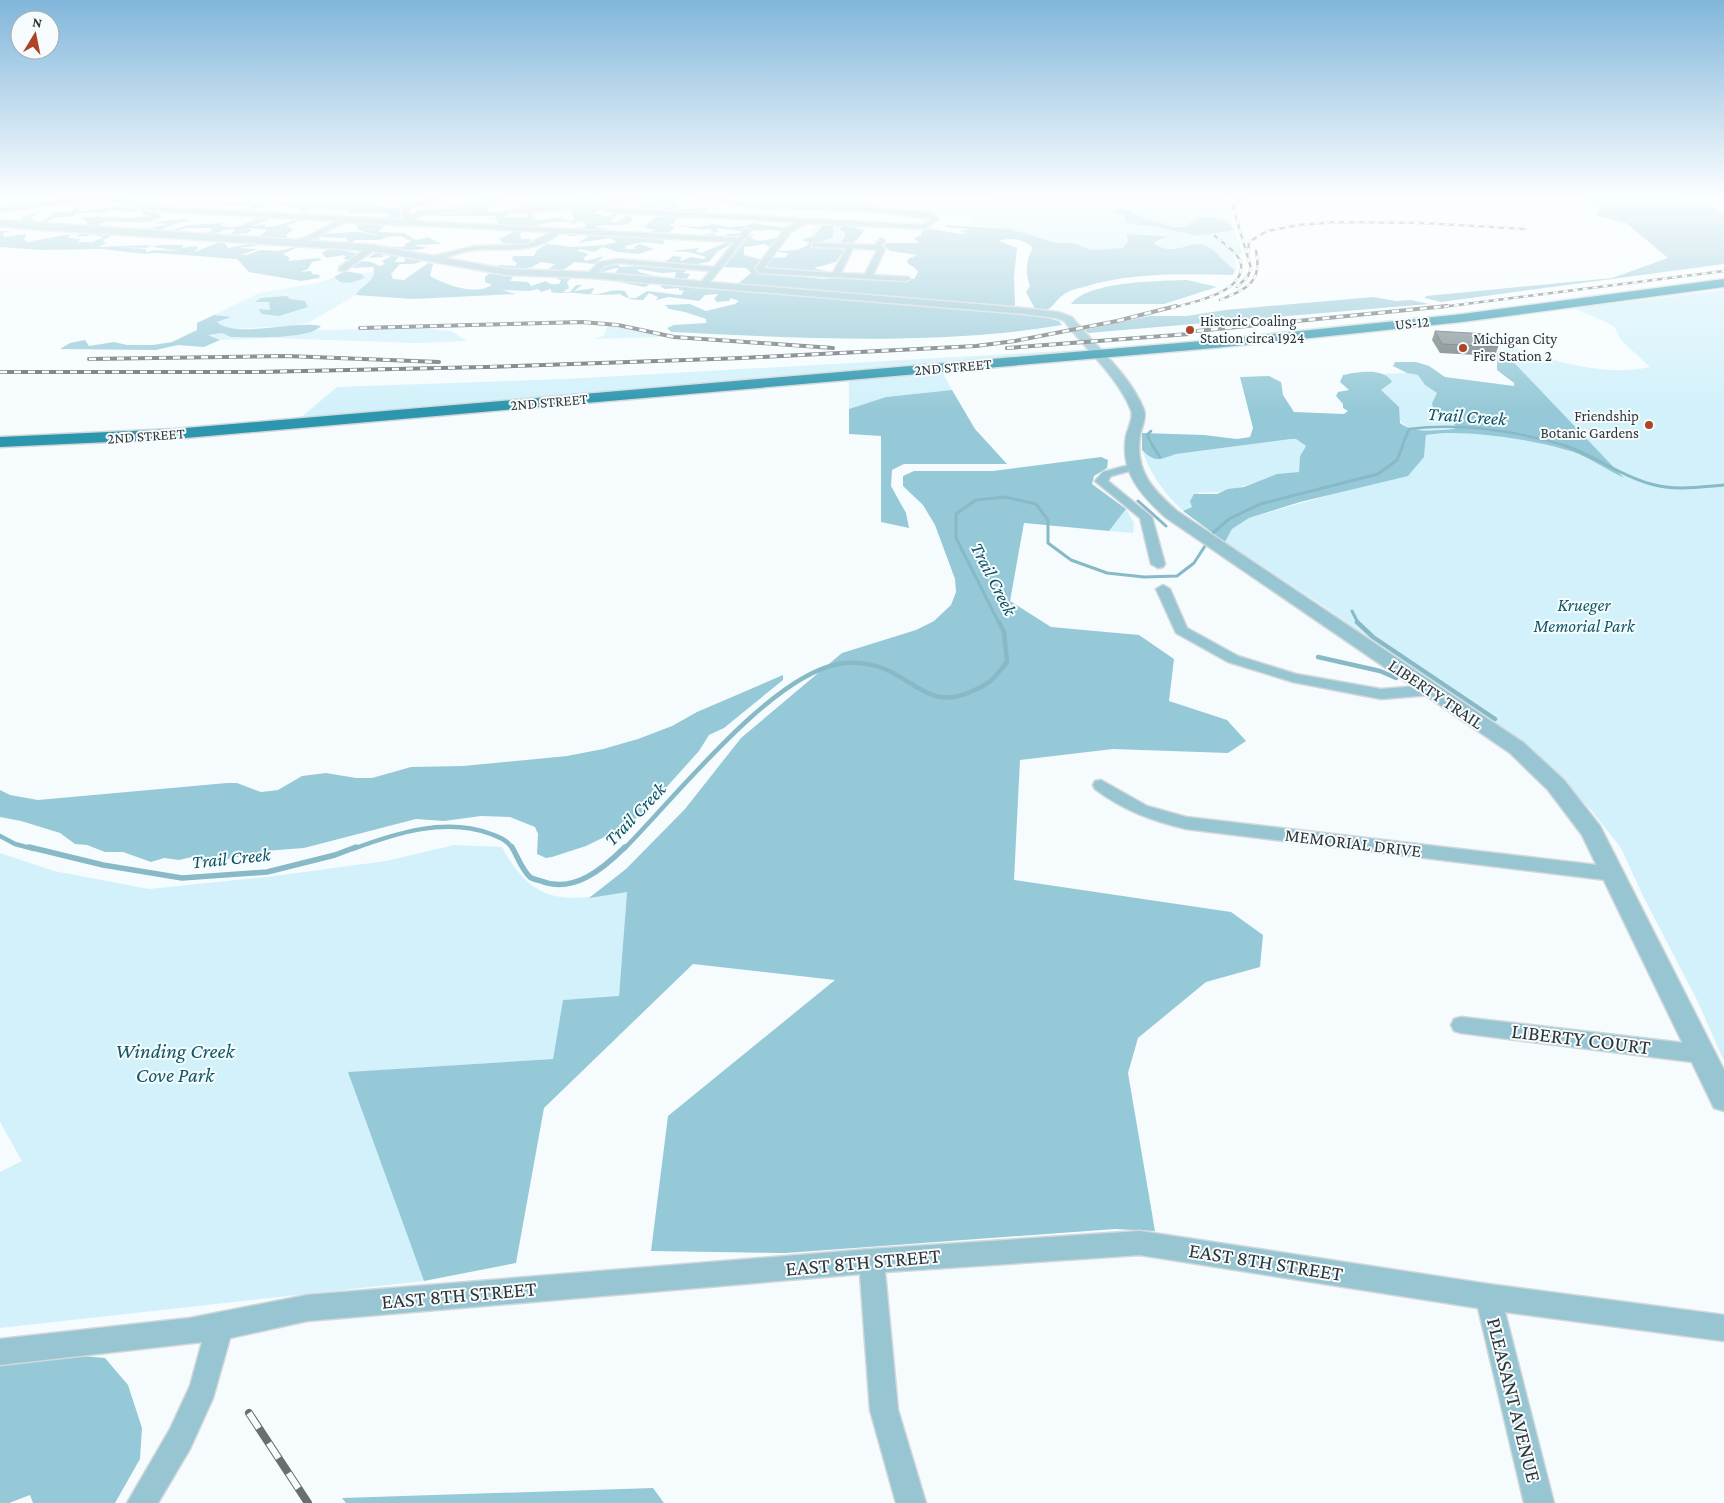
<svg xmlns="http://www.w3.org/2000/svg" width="1724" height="1503" font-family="'Crimson Pro',serif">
<rect width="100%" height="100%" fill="#f6fcfe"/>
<path fill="#d2f1fa" d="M644,198H671C654,213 625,213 604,206Z
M989,198H1226L1233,226C1218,216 1198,210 1185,227C1173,227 1159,223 1147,219C1135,216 1127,208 1113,210L1126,220L1144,226H1154L1197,236L1234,230L1244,255H1232L1237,264L1235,270C1226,265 1217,250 1208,248C1189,243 1172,255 1153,244L1156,241L1166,239L1163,236L1126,235L1128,241L1123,248L1090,250L1073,243H1057L1010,229L973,225L972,217L937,216L924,212L926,203L978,202Z
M819,222L861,224L853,245L806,243Z
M375,271V275L371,281L356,295L308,323L292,326L228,329L217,322L230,317L214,315L259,293L318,283L334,277L337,281L365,278L362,274Z
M1724,290V1061L1697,1000L1643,896L1621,848L1591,810L1538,754L1319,603L1225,542L1232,529L1249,518L1354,488L1424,457L1426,435C1462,428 1540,439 1574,453C1591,459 1607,469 1622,477L1503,351L1512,348C1558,361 1602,377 1650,367L1621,340L1614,326L1574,308Z
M608,325L663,337L593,339L604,336Z
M418,328L451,331L467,341L416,343L272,338L220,340L206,335L222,333L231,337L296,335L318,330Z
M1080,350L1077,352L299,419L337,387L565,379Z
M942,372L952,390L886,397L849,409V381Z
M1407,373L1418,375L1425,385L1437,393L1432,403L1447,419L1456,426L1454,429C1403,432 1406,434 1381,390L1390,378L1383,374Z
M1291,439H1296L1306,446L1300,456L1299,472C1263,475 1235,496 1199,492L1192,507L1183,511C1163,492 1151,475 1142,450C1156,464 1160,459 1176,454Z
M1126,509L1134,523L1133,533L1109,531Z
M454,845L502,847C534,907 567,902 627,891L619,997L563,1000L553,1059L349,1072L424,1281L0,1328V1172L22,1161L0,1122V853L54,871L149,889L267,877L386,861Z"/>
<path fill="#96c9d7" d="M489,198H505L485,212L510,211L506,217H528L526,215L528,212H532V215L537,220L559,217L572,221L574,219L572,214L574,209L599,210L594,213L607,217L617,212H622L610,221L612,222H618L629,213L634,214L631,216L633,219C627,230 607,222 595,227L611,230L609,233C619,237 628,238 638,235V233L655,231L636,224L645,226L654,217L681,216L695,219L677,218L673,224L668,225L675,227L670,232L646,235L650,238H663L664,244L643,242L625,246L627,249H636L633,247L640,244L654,249L639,254L617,252L603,247L594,252L580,249L577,251L587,253L588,255L583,258L586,261L604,256L595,264L574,262C566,271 542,280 531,275L550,268L555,264L541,262L532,267L506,273L513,277L510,281L528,282L531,286L546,281L550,284H559L561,280L557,279L558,276H573L567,282L569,288L563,292H570L576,285H582L574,291L594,288L591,294C605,295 609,288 625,291L629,298H636L647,291L681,295L684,291L679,290V288L665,289L660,286L674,281L676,272L662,273L637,269L639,272L654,276L650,278L652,283L645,287L603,279L621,281L633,277L614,274L619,268C610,268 605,273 596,273L601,267H607L610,263L617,264L620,267L677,264L665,262L673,256L682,257L680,261L691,257L703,259L706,257L689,252L670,251L699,248L696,252L701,253L730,241L731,244L717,252L709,262L690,265V268L683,273L690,274L687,279L680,281L683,286L692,288L773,293L1040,316L1059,321L1062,325C936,346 799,338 671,332L667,328L674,325L706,323V319L685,312L669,309L665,305L690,304L706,311L735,304L739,301L731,298L729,301L717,302L714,299L718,294L705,295L699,301L669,297L656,300L658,297L649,293L643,300C634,300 627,299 620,294C605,295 591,295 576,293C568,292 560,294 551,292V289L541,292L538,289L530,291L502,290L516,294L413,299L356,295C362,284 378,281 373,267L348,268C360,261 367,258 379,266L385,264L382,261L391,256L382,255L384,257L368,258L377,252L379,246L404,247L405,244L411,241L400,236L387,237L380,240H356L346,245L341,243L348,241L346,238L321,237L318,240L332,241L333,243L285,242C306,234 330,234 352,232C360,231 371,235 380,236L358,230L356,224H347V222L372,224L383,221L381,218L389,216L387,213H352L344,209L315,208L304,212L313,214L307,221H300L286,226L292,228V231L286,235L288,238L280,242L260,240L265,237L260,236L267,230L248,228L252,230L246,234L237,232L242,235L226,237L234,231L233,229C222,229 212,236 204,236L213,229L210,228H186L170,233L166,232L190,225L222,223L221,226C234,229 242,225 254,220V217L272,209L275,213L261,218L268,220L252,226L265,224V227C276,227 290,223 299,216L298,214L304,211C292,206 272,202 260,207C252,209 249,213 241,213L255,205H225L226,203L207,201L284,204L282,202L315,204L351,202L400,209L401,220L389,221L378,232L404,233L416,240L428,237L442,244L414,245L427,248C415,252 406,247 394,254L399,256L395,262H404L406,257L432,254L437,256L414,264H400L391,274L393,279L404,280L428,263L433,264L430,276C446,285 475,296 492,285L485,282V277L491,272L483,270L500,265L516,266L517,263L512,260L513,256H534L537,250L547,244L573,247L604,245L617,242L610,238L578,243L589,236L606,235L584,231L575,236H567L565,229L586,227L585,222L578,221L573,225L571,222C546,221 540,224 519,234L522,239H531L530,245L503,243L499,239L513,232L510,226L496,231L498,220L489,219L496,218V216H420L481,207L497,199L487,200Z
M637,198H677L675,200L677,202L673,203L685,205L668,210L704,208H708L704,211L711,212H671L660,209L671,207L634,208L655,205L660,201L657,199Z
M1585,198C1624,198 1691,192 1724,213V264L1441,302L1425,298L1426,296L1612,278L1668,258L1626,223L1595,215L1599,208Z
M73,203L80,205L78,208L80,211L77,212L125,205L129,206L123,207C130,210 152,210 161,211L156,213L162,216C146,229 118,217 100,224L101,227L93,229L63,227C71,222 82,227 91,224H87V221L80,218C102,214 127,222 150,215H142V211L131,212L108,210L107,212L74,214L76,216L55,218L41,224L20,221L24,217H20L38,213L30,218L40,222L52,215V212H70L76,206L68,205Z
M1120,209L1129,211L1146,219L1174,227H1185L1197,217C1209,217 1229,217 1234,230L1197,236L1154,226L1134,225L1125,222L1124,216L1111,212Z
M184,219L189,221L177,223L154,232L107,229V227L150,228L169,224L154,223L156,222Z
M752,223L787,228L783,232L773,230L741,231L716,228L719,231L714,234L716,236L702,235L715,233L709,229L712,228L702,230L673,225L698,227L713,224L727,227L744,226Z
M825,223H833V237L810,246L811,248L840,243L845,237V232L839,230L843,225H853L855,228L864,230C856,245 845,246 836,262L814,268L833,273L800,270L793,276L824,279L881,274L914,279L918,272L915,268L907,263L908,259L917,255L890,251L884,246L886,243H919L914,238L921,235L923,228L961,234L967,233L959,231L969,229L945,227L947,225L1010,229L1057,243H1073L1091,250L1123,248L1128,241L1126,234L1163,236L1168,237L1156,241L1154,244C1176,257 1190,240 1204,245C1216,249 1225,264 1235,270L1233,275C1183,274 1133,272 1084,287C1078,288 1071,290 1066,293C1053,300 1053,315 1035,309L1026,292L1030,286C1025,274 1026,259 1033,248C1024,239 1010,237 999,241L1017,248L1014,276L1015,307L1000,308L749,288L739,283L751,273L746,268L721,267L727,257L734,255L746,240L739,236L728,237L726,234L741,233L747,237L754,234L751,238L759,241L791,235L789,238L777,240L770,247L765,244L744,247V255L759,259L786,257L788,253L770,251C784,250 800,254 810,242L803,241V239L814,236Z
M0,231H10L3,233L4,237L26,234L24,240L28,242L70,234L68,238L81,239L78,242H93L103,237L93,235L76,237C85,230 102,232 112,236L103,240L106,243L98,247L153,245L145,248L114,247L146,249V252L155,250L180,251L153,247L158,245H183L182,248L196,246L198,248L195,252L217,243H225L228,248L256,243V246L237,248L258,249L240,255H247L260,250L278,251L300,246L283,254L290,258L288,261L319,258L322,260L312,262L308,269L300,272L311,271L312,274L320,275L319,278L301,281L249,272L237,259L157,253L144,254L102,249L41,250L0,247Z
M337,249L359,254L350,260L343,259L346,257L344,255L326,258L322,253L327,250Z
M345,271L362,274L365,278C354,282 342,287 334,277Z
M1187,280L1217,287L1164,304H1071C1088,281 1159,281 1187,280Z
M287,296L290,299L305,301L308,307L279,316L262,314L258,309L270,310L269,302H255L261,298Z
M1373,297L1396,301L1411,300L1429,304L1088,333L1084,330L1149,316H1187L1225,310Z
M214,315L231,317L217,322C237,339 294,320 321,326C309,340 250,337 231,337L222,333L208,335L220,340L204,347L178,345L156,350L60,349L70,343L85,340L89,346L114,342L127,345H153L172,342L197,330V323Z
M1503,351L1624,478C1607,470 1590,458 1573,452C1537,440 1462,428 1426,435L1424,457L1408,476L1300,502L1249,518L1232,529L1225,542L1183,511L1192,507L1190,501L1194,494H1217L1228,489L1244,487L1277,474L1299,472L1300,456L1306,446L1296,439H1291L1176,454C1160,459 1156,464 1142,450V433L1204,435L1237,439L1250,437L1253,428L1240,377L1269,376L1281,382L1283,395L1294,412L1344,414L1348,411L1343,408V404L1336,396L1338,392L1349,390L1340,382L1343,375C1356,372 1385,367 1392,382L1381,390L1399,407L1400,423C1414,434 1436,430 1454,429L1456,426L1433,407L1432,403L1437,393L1425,385L1418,375L1407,373L1393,366L1395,362H1416L1429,366L1445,377L1514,386V383L1497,370V353Z
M952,390L975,429L1007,464H904L892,470L891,486L906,513L909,528L881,522V436L849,434V409L886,397Z
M1101,457L1108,460L1107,468L1094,476L1092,484L1126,509L1109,531L1024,523L1010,601L1051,627L1139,635L1174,659L1169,701L1227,720L1246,741L1228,753L1113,749L1020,760L1014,880L1231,912L1263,935L1260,967L1206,982L1138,1038L1128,1073L1155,1231L1115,1229L786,1253L651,1251L668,1116L835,980L693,964L544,1108L516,1263L424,1281L348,1072L553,1059L563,1000L619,996L627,892L589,898L626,869L685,809L741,738L842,653L916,630L934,621L951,605L956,592L955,579L935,525L923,505L903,486V476L914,471H993Z
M783,675V680L724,728L709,735L699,751L646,810L627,826L586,846L552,857L546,858L537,854L538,834L535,827L510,817L481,816L444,821L416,819L304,848L265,851L219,861L192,857L179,860L164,858L151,862L123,852H105L87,845L75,844L60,833L21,821L0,817V790L10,795L38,800L227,783H237L261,792L278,790L302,776L326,773L356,778H372L411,767L463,766L567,756L603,749L638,739L672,726L697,712Z
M0,1341L39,1352L105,1358L128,1385L142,1428L140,1459L115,1503H33L30,1495L9,1503H0Z
M653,1488L664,1503H346L342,1498Z"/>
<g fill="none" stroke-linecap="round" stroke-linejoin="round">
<path stroke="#87b9c7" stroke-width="2.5" d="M1151,431L1147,435L1153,446
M1402,446L1409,429C1462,422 1516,431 1567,446"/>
<path stroke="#87b9c7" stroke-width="3" d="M1152,445L1160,457
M1563,445C1594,455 1620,476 1651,484C1675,491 1700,487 1724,485
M1138,501L1166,526
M1352,611L1358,623
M999,623L956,538V514L976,500L1005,497L1036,504L1048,520V543L1071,560L1107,573L1144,577L1177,576L1194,563L1214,532L1229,519L1260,504L1378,474L1397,460L1403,445"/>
<path stroke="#87b9c7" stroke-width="4.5" d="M1357,622L1373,637L1495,719
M1318,657L1380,671L1396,678
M0,836L15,844L34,849
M353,849C396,833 446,817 491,834C501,838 507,840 513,849
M624,849C674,799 771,675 839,664C856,661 876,664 891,672C919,686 935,708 970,692C991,683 993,680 1007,662L1004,632L999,622"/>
<path stroke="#87b9c7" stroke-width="5.5" d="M29,847L103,865L182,878L267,872L335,855L356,847
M512,847C517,856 523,871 530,877C532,879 538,880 541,881C573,894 603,869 625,847"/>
<defs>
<path id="minor" d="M76,198H98L0,212V208Z
M106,198H117L155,207L403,220L401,206L404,204L436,200L439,202L408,208L410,216L419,211L463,207L495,198L492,203L463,211L421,215L412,221L738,238L745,228L752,230L706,287H703L699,285L710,271L618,263L605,266L593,277L586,275L599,262L618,259L714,267L734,242L560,233C533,255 507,248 475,250C462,251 449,257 437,260L433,258L434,256L475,246L526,245L552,232L406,225L402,226L347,221L299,246H296V242L337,221L155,211L133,207Z
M583,198H590L593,203L620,198H637L601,206L620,209L923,225L931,219L870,211L749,207L696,198L749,203L870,207L932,213L939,219L925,229L807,223L791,232L764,268L833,273L846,248L816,247H813V243L875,245L881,238L885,240L882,246L885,249L873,275L909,277L910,279L906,281L758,273L756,268L785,228L798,222L620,213L590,208L513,213L510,211L521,207L587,204ZM853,248L877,250L865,274L841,273Z
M370,246L377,248L345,271H339V267Z
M1133,464L1137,465V469L1111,476L1108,481L1152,517L1165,564L1163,567L1158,568L1151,564L1140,518L1095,481L1103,472Z
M1163,585L1170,589L1187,628L1238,656L1296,674L1381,689L1431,685L1439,690L1431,695L1381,699L1293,682L1228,662L1176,633L1156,589Z
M1101,780L1147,806L1186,817L1614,867L1620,869L1623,874L1620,879L1614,881L1186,829C1152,821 1123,810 1095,789L1093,785L1095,781Z
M1461,1017L1701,1045L1709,1048L1712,1054L1709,1060L1701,1063L1461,1033L1454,1031L1451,1025L1454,1019Z
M1140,1231L1488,1284L1724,1315V1341L1505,1312L1554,1503H1524L1478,1308L1140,1255L885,1272L898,1410L926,1503H896L870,1410L860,1274L307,1321L230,1338L213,1398L190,1449L158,1503H127L170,1429L190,1386L202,1342L0,1365V1339L190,1318L307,1295L871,1249Z"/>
<path id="tertiary" d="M0,220L373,245L506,269L590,272L1024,308L1058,312L1072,317C1096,347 1130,374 1144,410C1147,418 1141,428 1140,436C1135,471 1152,489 1177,511L1524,743L1564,780L1600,826L1724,1070V1111L1714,1108L1582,835L1548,790L1510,753L1165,517C1140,494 1120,472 1126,436C1128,428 1134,417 1131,410C1117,376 1086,350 1064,321L1056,318L1024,314L590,278L506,275L373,251L28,229L0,226Z"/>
<path id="primary" d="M1724,279V287L1462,322L1214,348L174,439L0,447V437L174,429L1214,340L1462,314Z"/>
</defs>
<use href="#minor" stroke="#d2d8da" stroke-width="3"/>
<use href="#tertiary" stroke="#d2d8da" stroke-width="3"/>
<use href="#primary" stroke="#d2d8da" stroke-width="3"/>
<use href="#minor" fill="#97c5d2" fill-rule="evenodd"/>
<use href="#tertiary" fill="#97c5d2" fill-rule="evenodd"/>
<use href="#primary" fill="#2c96ae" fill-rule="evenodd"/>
<defs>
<path id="rail-far2" d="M1248,253L1249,242L1267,231L1298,225L1336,222L1423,223L1525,229
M1237,287L1248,276L1251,268L1233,207L1241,198
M1220,300C1246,289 1263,283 1256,251
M1171,308C1191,303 1245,293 1241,264C1239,253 1223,243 1215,236
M1434,308L1724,271"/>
<path id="rail-far1" d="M360,328L582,322L618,325L674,337L833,348
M1197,331L1447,306
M1007,348L1189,334
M89,359L287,356L439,362
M0,372H257L486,367L742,358L976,346L1015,341L1117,321L1176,306"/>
<path id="rail" d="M249,1413L308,1503"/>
</defs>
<use href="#rail-far2" stroke="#696f71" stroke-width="2.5"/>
<use href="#rail-far1" stroke="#696f71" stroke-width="4"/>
<use href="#rail" stroke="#696f71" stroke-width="8"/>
<use href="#rail-far2" stroke="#f6fcfe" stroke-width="2" stroke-dasharray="5" stroke-linecap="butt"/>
<use href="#rail-far1" stroke="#f6fcfe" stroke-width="2.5" stroke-dasharray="7" stroke-linecap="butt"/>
<use href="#rail" stroke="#f6fcfe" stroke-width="6" stroke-dasharray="18" stroke-linecap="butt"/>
</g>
<path fill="#6c7a7e" d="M1435,331L1498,347L1495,356L1440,353L1432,340Z"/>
<path fill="#7e8e92" stroke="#586366" d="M1435,331L1488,334L1498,347L1442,344Z"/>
<linearGradient id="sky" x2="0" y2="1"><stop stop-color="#81b6db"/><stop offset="0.48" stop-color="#fbfeff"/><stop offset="1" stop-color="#fbfeff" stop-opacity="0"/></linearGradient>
<rect width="1724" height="409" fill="url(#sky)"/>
<g fill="#ad4426" stroke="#f6fcfe" stroke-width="2">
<circle cx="1190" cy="330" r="5"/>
<circle cx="1463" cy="348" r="5"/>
<circle cx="1649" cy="425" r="5"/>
</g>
<g text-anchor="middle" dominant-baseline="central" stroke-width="4" stroke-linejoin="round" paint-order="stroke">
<g font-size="15" fill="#2f3537" stroke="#f6fcfe" text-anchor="start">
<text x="1200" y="321">Historic Coaling<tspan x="1200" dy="17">Station circa 1924</tspan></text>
<text x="1473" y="339">Michigan City<tspan x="1473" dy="17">Fire Station 2</tspan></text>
<text x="1639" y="416" text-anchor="end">Friendship<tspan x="1639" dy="17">Botanic Gardens</tspan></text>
</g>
<g font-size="15" fill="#2f3537" stroke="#f6fcfe">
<text transform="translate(1412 323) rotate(-6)">US-12</text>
<text transform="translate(953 367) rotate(-5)">2ND STREET</text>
<text transform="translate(549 402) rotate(-5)">2ND STREET</text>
<text transform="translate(146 436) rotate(-4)">2ND STREET</text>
</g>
<g font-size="18" font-style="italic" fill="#125766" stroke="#f6fcfe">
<text x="1584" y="605">Krueger<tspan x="1584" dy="21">Memorial Park</tspan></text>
</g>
<g font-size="18" fill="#2f3537" stroke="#f6fcfe">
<text transform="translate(1436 694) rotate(34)">LIBERTY TRAIL</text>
<text transform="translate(1353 843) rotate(7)">MEMORIAL DRIVE</text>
</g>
<g font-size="19" font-style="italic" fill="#095261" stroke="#f6fcfe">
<text transform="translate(1467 416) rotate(4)">Trail Creek</text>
<text transform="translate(994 579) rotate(63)">Trail Creek</text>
<text transform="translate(635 814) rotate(-46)">Trail Creek</text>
<text transform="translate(231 858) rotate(-6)">Trail Creek</text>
</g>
<g font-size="21" fill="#2f3537" stroke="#f6fcfe">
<text transform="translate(1581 1039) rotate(7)">LIBERTY COURT</text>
<text transform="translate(863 1262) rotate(-5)">EAST 8TH STREET</text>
<text transform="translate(1266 1262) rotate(9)">EAST 8TH STREET</text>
<text transform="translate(459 1295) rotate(-5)">EAST 8TH STREET</text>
<text transform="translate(1514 1400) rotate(76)">PLEASANT AVENUE</text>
</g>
<g font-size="21" font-style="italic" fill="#125766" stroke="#f6fcfe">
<text x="175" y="1051">Winding Creek<tspan x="175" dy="24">Cove Park</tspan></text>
</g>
</g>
<g transform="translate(35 35) rotate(10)"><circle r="24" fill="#f6fcfe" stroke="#a6acae"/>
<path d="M0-4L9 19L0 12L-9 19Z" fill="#ad4426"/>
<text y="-8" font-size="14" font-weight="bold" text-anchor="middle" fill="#2f3537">N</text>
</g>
</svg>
